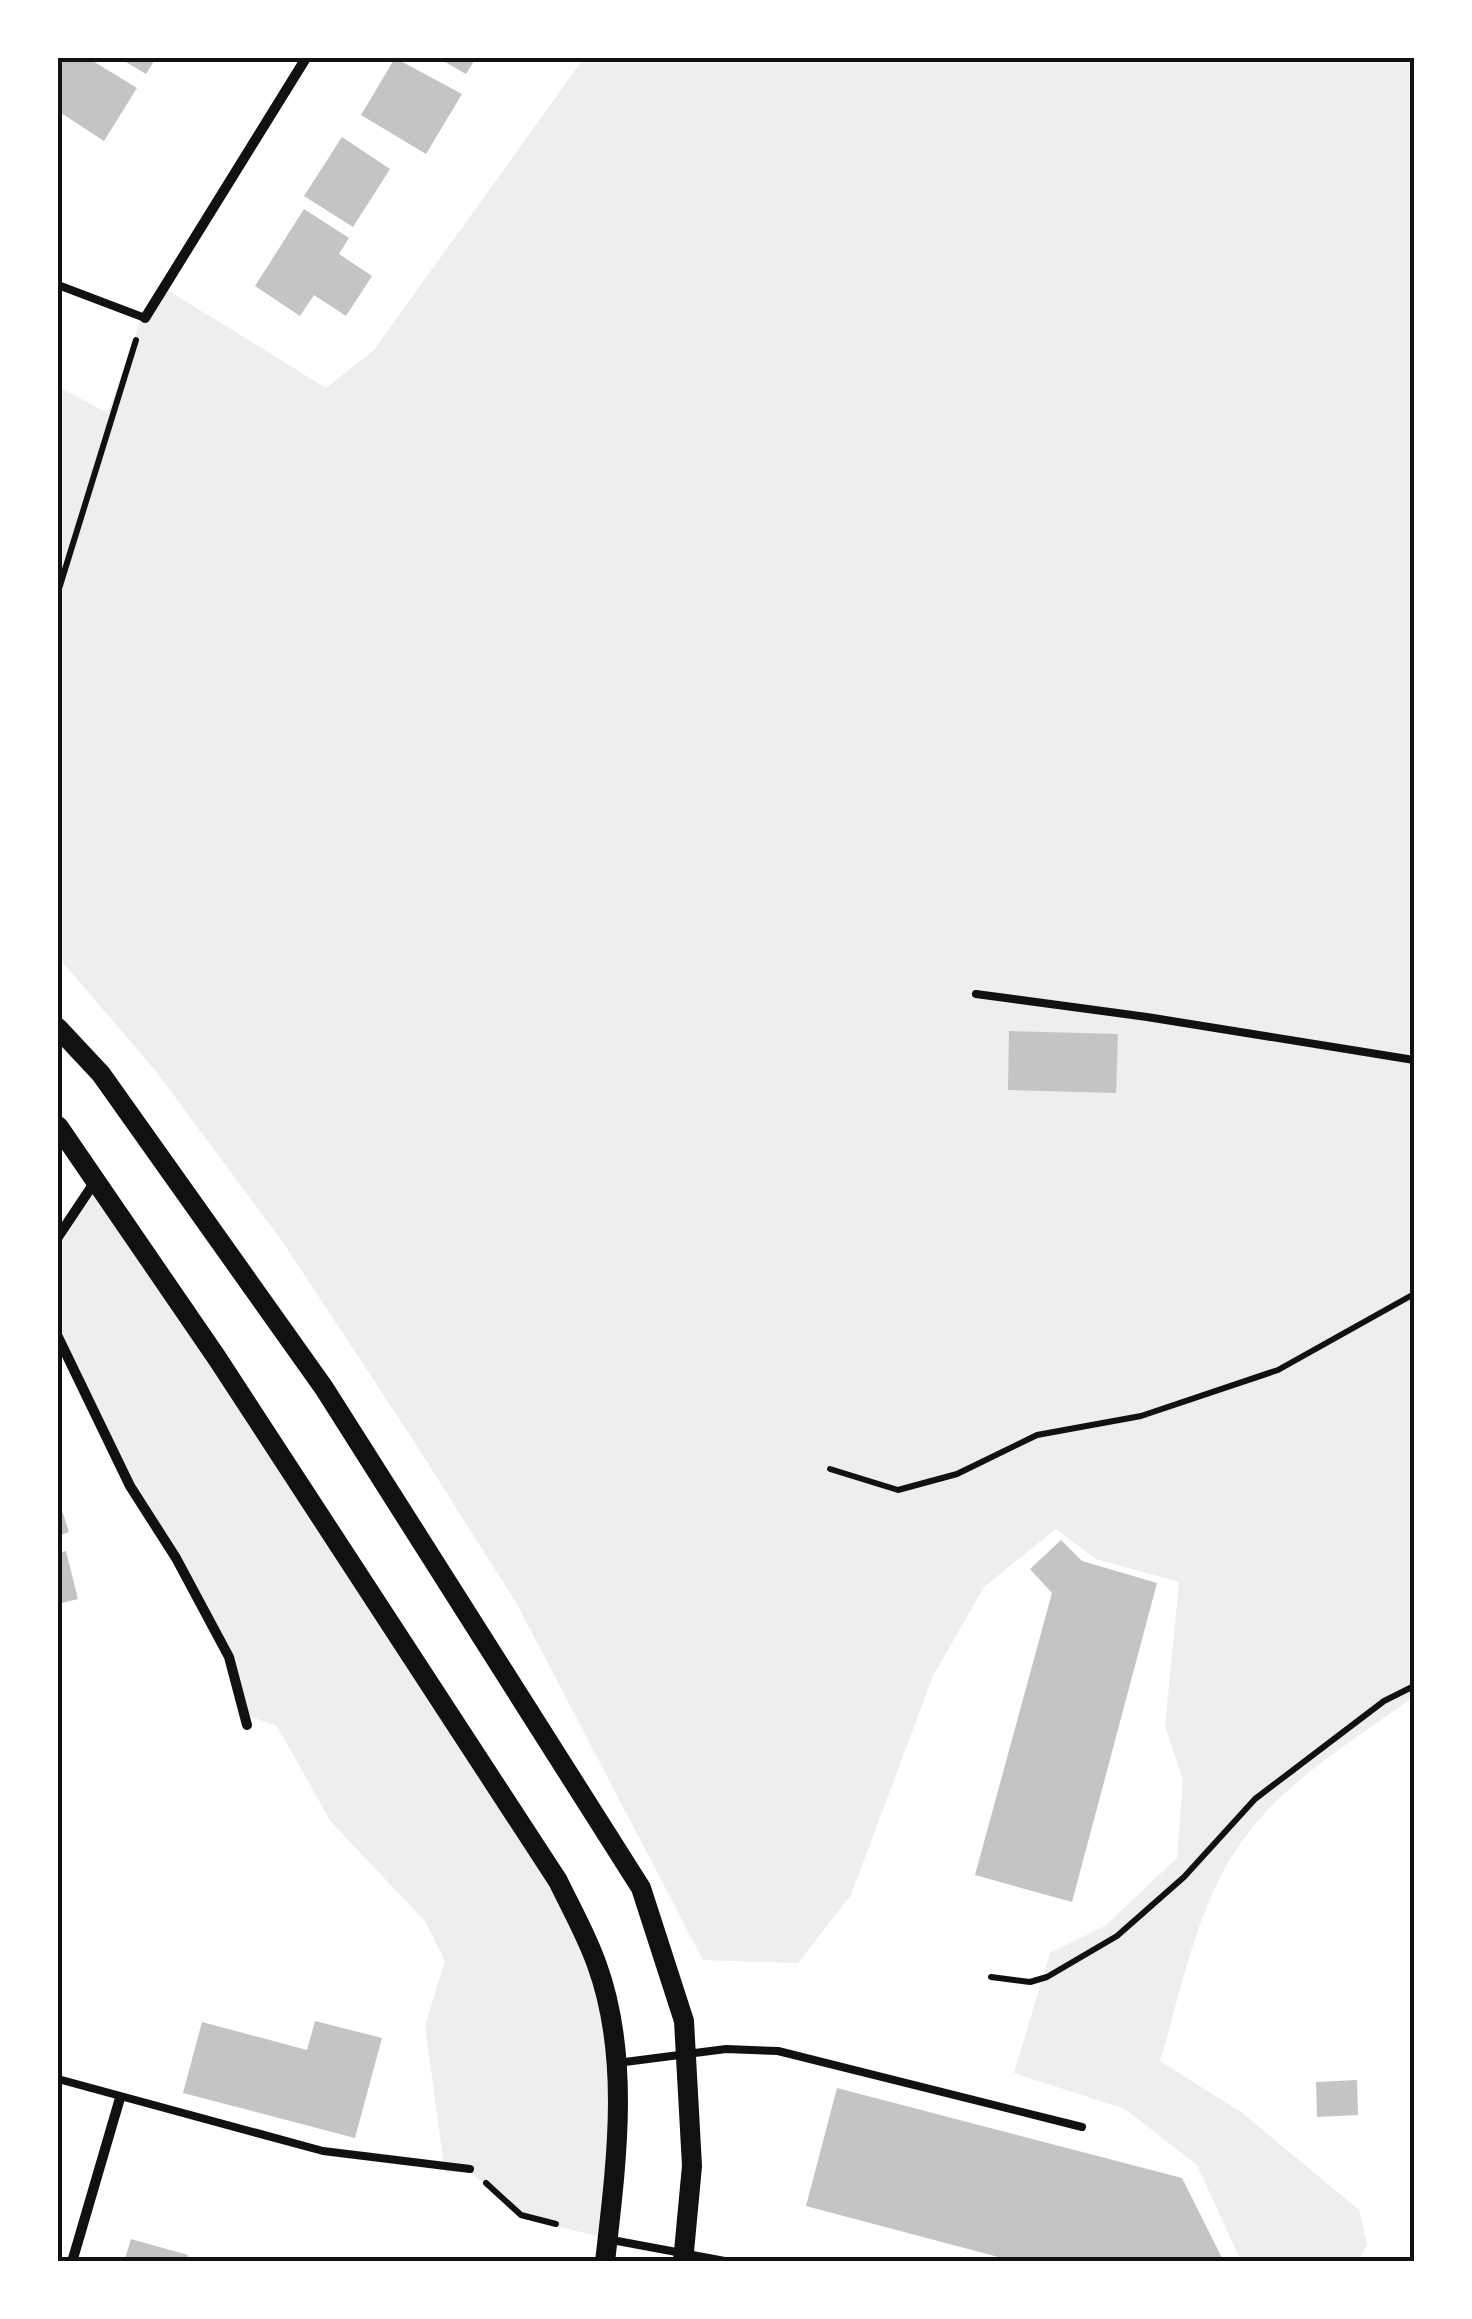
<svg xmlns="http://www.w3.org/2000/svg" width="1472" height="2319" font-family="'Noto Serif',serif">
<rect width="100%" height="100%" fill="#fff"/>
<path fill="#eee" d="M584,58H1414V1697C1358,1737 1291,1777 1248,1833C1198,1896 1183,1986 1160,2061L1241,2112L1359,2210L1367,2244L1359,2261H1241L1197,2165L1125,2109L1014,2073L1050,1953L1105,1926L1177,1858L1183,1780L1165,1726L1179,1582L1096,1559L1056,1529L984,1587L933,1676L851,1895L798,1963L703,1960L517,1604L408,1432L282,1241L155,1070L58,957V387L108,413L141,319L161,286L326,388L374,350Z
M93,1178L556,1883L595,1967L614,2063L604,2238L521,2217L469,2171L445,2173L425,2026L445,1961L425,1921L331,1822L277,1726L242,1714L226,1656L58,1343V1232Z"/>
<path fill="#c4c4c4" d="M63,58H88L137,88L104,141L58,111V67Z
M119,58H156L146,74Z
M395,58L462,94L426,154L361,115Z
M438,58H476L466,74Z
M342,137L390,169L353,227L304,196Z
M304,209L349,238L339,254L372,276L346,316L314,295L300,316L255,286Z
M1009,1031L1118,1034L1116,1093L1008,1090Z
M58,1498L69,1532L58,1536Z
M1061,1540L1082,1561L1157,1583L1072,1902L975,1875L1052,1593L1030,1569Z
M66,1551L78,1599L58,1604V1553Z
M315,2021L382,2038L355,2138L183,2093L202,2022L307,2050Z
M1357,2080L1358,2115L1317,2117L1316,2082Z
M837,2088L1182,2178L1224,2262H1017L806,2206Z
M131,2239L188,2255L186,2262H124Z"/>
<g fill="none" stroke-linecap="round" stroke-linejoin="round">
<path stroke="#111" stroke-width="6" d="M58,592L136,340
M830,1469L898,1490L957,1474L1037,1435L1141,1416L1278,1370L1414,1294
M991,1977L1030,1982L1047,1977L1117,1936L1184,1877L1255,1799L1384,1701L1414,1686
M486,2183L521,2215L556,2224"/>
<path stroke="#111" stroke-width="8" d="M58,285L145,318
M976,994L1147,1017L1414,1060
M617,2063L726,2049L778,2051L1082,2127
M58,2079L323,2151L470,2169
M612,2240L730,2262"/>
<path stroke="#111" stroke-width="10" d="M145,318L306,58
M58,1237L96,1180
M58,1337L130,1486L176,1558L229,1657L247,1725
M72,2262L120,2098"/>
<path stroke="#111" stroke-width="20" d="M58,1028L101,1074L324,1388L641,1888L684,2021L692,2166L683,2262
M58,1126L217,1358L558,1881C571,1908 587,1936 597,1965C631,2059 616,2165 605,2262"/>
</g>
<rect width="1472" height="2319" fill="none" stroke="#ffffff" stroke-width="120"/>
<rect x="60" y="60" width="1352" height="2199" fill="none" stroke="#111" stroke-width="4"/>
</svg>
